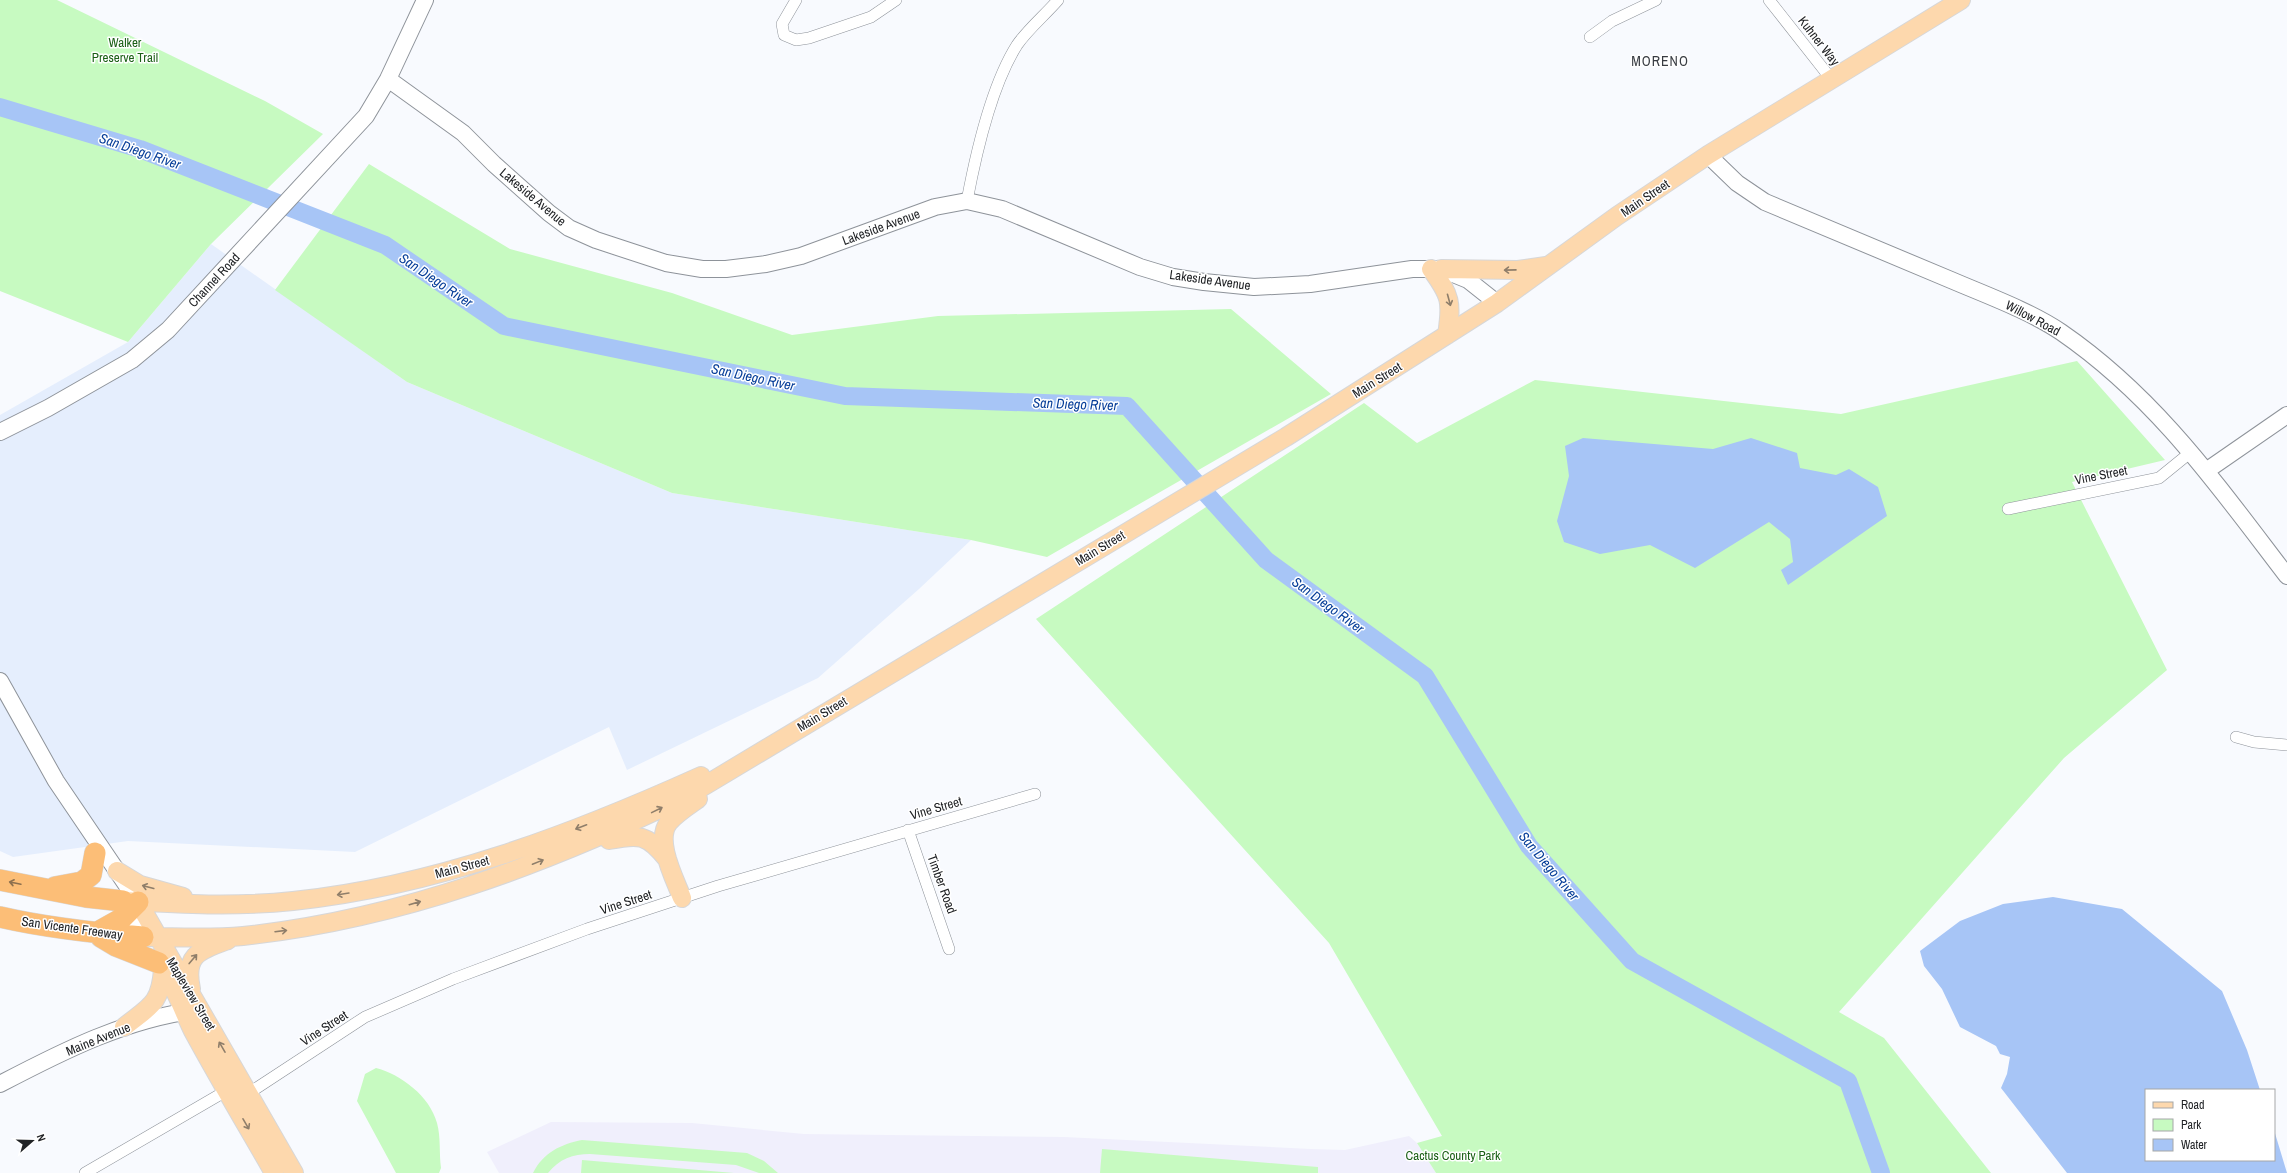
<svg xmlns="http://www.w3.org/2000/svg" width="2287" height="1173" font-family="'Archivo Narrow',sans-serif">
<rect width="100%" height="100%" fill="#f8fafe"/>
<path fill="#e5eefd" d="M211,244L407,382L672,493L971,540L919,589L818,678L627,770L609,727L355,852L128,841L13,857L0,851V415L128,342Z"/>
<path fill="#f0effc" d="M551,1122L692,1123L804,1134L1064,1137L1311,1149L1345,1150L1409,1136L1417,1143L1436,1173H499L487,1152Z"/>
<path fill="#c7fac1" d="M0,0H57L265,101L323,134L211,244L128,342L0,291Z
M369,164L510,249L672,293L792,335L938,316L1231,309L1331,394L1047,557L971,540L672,493L407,382L275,290Z
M2077,361L2165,460L2072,482L2167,670L2064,758L1839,1012L1884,1038L1991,1173H1436L1417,1143L1442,1136L1329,943L1036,619L1364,403L1417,443L1535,380L1841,414Z
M376,1068C400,1074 430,1096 437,1123C441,1137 439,1154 441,1168L439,1173H396L357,1101L365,1074Z
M582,1140L747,1153L764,1161L778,1173H759L736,1165L590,1154C573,1154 559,1159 548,1173H533C543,1153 561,1144 582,1140Z
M1102,1149L1318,1167V1173H1100Z
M582,1160L734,1173H581Z"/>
<path fill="#a7c5f6" d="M1583,438L1713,449L1751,438L1797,453L1800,468L1836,475L1849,469L1878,487L1887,516L1788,585L1781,570L1793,562L1790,539L1769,522L1695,568L1650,545L1600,554L1564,542L1557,521L1569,476L1565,446Z
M2053,897L2122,909L2222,991L2247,1050L2260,1090H2146V1160H2274V1130L2287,1173H2067L2001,1088L2007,1074L2010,1057L2000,1054L1996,1046L1960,1027L1942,989L1924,966L1920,951L1960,921L2003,904Z"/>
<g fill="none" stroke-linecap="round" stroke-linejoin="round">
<path stroke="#a7c5f6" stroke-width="18" d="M0,107L140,149L385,245L504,326L845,396L1127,406L1266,560L1425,676L1529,846L1632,961L1848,1081L1881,1173"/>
<defs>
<path id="street" d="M796,0L782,24L784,35L796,40L809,38L871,17L896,0
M1769,0L1832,80
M1590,37L1612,21L1656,0
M967,201C976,153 991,86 1017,45C1028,29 1045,15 1058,0
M2008,509L2159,478L2191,452
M2236,737L2254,742L2287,745
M908,830L949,949
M249,1093L365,1017L453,979L587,929L718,886L1035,794
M85,1173L226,1091"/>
<path id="secondary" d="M388,79L463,133L494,164L549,213L569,228L596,240L666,263L702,269H726L766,264L801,256L935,207L967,201L1002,209L1140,267L1173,277L1204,282L1254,287L1310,284L1412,269H1441L1468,280L1497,303
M1708,155L1737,183L1765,202C1827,228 1889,254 1951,280C1986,295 2030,311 2061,332C2157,398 2218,486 2287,576
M0,432L48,408L132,360L168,330L366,116L388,79L425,0
M2206,471L2287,415
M0,681L56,781L138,902
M123,902L143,937
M0,1084C63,1051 126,1019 197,1010"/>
<path id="primary" d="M1431,269C1451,296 1452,302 1447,335
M1441,269L1518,270L1546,266
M609,840C639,834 647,834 667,859
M117,871L140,885L183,897
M682,898C675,879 654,840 669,822C677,813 688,806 698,799
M123,901C180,904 236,907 293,901C436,886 570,835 701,776
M138,902L294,1173
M143,937C176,937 210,939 243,936C401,919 547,864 689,795L1286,437L1497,303L1617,216L1708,155L1961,0
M171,984C180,999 185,1015 193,1031C219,1079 247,1126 274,1173
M191,989C184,955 198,951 228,940
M124,1027C150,1006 160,1005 163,970"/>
<path id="highway" d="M0,880L86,897L123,901
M55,887L82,882L91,875L95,853
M0,917C47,928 95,933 143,937
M96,933L121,919L138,902
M101,937L116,946L159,963"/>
</defs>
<use href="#street" stroke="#8e939a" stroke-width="12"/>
<use href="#secondary" stroke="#8e939a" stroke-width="18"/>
<use href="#primary" stroke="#d7d7d8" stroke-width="20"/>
<use href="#highway" stroke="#d7d7d8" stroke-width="22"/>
<use href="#street" stroke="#fff" stroke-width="11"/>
<use href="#secondary" stroke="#fff" stroke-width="16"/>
<use href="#primary" stroke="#fdd8ad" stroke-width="18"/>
<use href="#highway" stroke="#fcbe77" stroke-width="21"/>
</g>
<defs><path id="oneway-shaft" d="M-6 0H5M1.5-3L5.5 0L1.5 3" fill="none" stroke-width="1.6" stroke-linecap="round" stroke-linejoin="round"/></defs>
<g stroke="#8f7e6a">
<use href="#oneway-shaft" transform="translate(1510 270) rotate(179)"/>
<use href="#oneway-shaft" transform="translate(1449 300) rotate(75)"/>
<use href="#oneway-shaft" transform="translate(657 810) rotate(-26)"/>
<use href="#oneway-shaft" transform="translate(581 827) rotate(159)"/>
<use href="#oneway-shaft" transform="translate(538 862) rotate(-22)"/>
<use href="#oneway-shaft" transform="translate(148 887) rotate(-165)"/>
<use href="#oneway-shaft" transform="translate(343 894) rotate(171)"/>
<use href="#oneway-shaft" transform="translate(415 903) rotate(-16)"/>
<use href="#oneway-shaft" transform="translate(281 931) rotate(-7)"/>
<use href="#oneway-shaft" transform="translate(193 959) rotate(-50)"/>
<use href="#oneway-shaft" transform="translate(222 1047) rotate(-120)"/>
<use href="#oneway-shaft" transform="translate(246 1124) rotate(60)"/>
</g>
<use stroke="#8e704e" href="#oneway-shaft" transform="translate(15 883) rotate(-168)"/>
<g text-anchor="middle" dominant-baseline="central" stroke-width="3" stroke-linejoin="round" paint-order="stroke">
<g font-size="13" fill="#212326" stroke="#fff">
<text transform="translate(1819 41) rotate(52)">Kuhner Way</text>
<text transform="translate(533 197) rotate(40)">Lakeside Avenue</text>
<text transform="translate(1645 198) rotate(-34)">Main Street</text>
<text transform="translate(881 227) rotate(-20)">Lakeside Avenue</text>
<text transform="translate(214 280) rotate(-47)">Channel Road</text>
<text transform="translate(1210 280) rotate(8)">Lakeside Avenue</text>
<text transform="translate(2033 318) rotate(28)">Willow Road</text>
<text transform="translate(1377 380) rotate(-32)">Main Street</text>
<text transform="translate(2101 475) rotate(-11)">Vine Street</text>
<text transform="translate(1100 548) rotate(-31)">Main Street</text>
<text transform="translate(822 714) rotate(-31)">Main Street</text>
<text transform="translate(936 808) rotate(-16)">Vine Street</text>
<text transform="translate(462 867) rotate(-15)">Main Street</text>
<text transform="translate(942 884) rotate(70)">Timber Road</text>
<text transform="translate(626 902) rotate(-18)">Vine Street</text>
<text transform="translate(72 928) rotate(8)">San Vicente Freeway</text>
<text transform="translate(191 994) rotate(59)">Mapleview Street</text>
<text transform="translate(324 1028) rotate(-33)">Vine Street</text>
<text transform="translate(98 1039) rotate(-22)">Maine Avenue</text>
</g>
<g font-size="13" fill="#1a5f15" stroke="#fff">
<text x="125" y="42">Walker<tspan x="125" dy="15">Preserve Trail</tspan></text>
<text x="1453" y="1155">Cactus County Park</text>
</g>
<g font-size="14" letter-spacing="1" fill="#383c42" stroke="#fff">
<text x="1660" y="61">MORENO</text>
</g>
<g font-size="14" font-style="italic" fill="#073e99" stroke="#fff">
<text transform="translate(140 151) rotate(19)">San Diego River</text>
<text transform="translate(436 280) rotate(34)">San Diego River</text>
<text transform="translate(753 377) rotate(12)">San Diego River</text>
<text transform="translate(1075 404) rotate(2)">San Diego River</text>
<text transform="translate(1328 605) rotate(36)">San Diego River</text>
<text transform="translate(1549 866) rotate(50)">San Diego River</text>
</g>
</g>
<rect x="2145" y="1089" width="130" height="72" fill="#ffffff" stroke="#a6a7a8"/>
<rect x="2153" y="1102" width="20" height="6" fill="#fdd8ad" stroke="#a6a7a8"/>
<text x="2181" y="1109" font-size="12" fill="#212326">Road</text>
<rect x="2153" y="1119" width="20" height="12" fill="#c7fac1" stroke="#a6a7a8"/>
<text x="2181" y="1129" font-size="12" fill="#212326">Park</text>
<rect x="2153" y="1139" width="20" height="12" fill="#a7c5f6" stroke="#a6a7a8"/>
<text x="2181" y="1149" font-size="12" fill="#212326">Water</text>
<g transform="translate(32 1141) rotate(70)" stroke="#ffffff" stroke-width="3" paint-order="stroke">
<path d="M0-3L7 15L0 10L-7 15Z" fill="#212326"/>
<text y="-6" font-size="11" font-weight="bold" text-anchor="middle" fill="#212326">N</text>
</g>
</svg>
